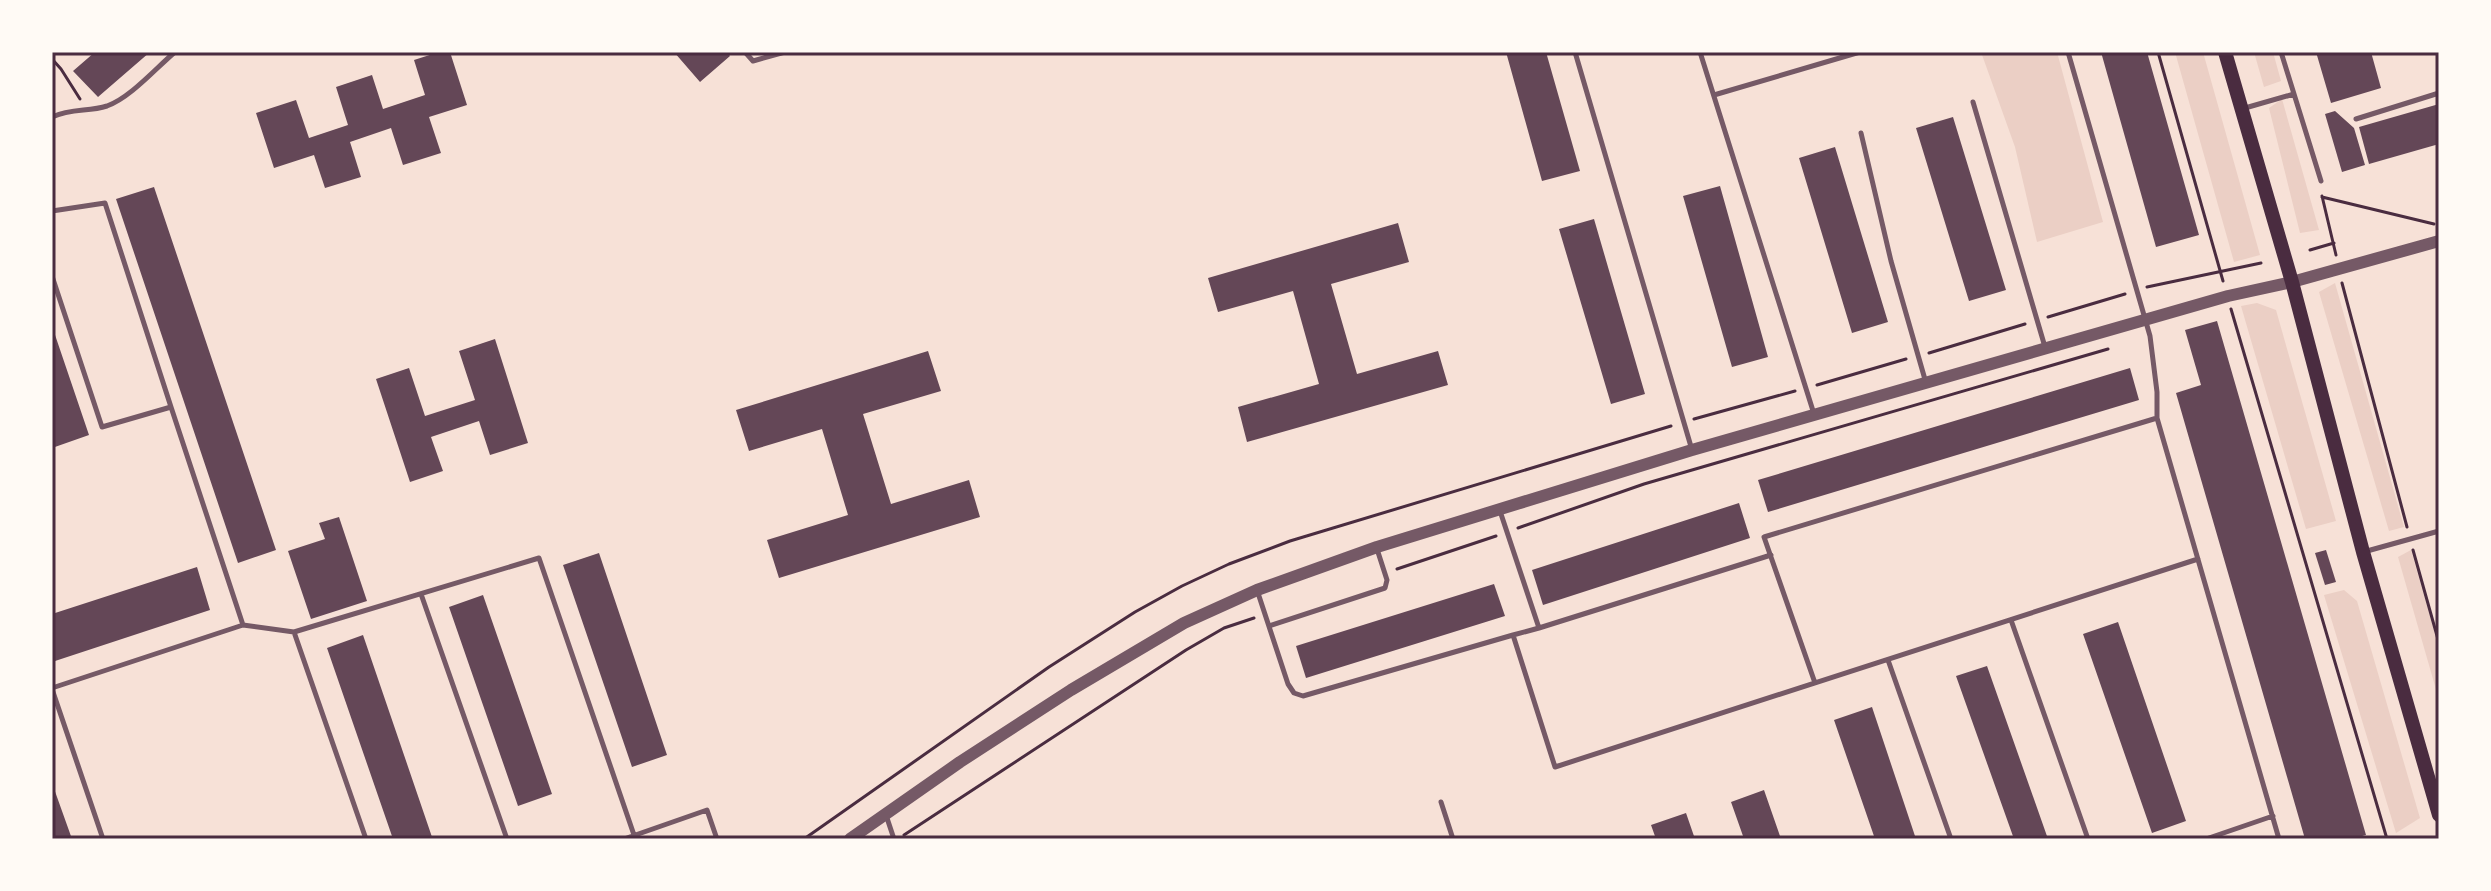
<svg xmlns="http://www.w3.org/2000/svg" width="2491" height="891" font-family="'Alegreya Sans',sans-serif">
<rect width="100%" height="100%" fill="#f7e1d7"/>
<path fill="#ebcfc5" d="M1981,52H2057L2103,222L2037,242L2015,147Z
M2175,52H2203L2260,255L2234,262Z
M2254,52H2273L2281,81L2264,87Z
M2282,99L2319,230L2300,233L2269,108Z
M2335,283L2404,527L2389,531L2319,292Z
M2257,303L2276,310L2336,521L2306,529L2241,306Z
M2411,550L2439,648V700L2398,557Z
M2344,590L2357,601L2420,818L2396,833L2324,595Z"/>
<path fill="#644757" d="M95,52H150L98,97L73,71Z
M439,52H450L467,105L429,117L441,153L403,165L391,128L350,142L361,177L325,188L314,155L274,168L256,113L296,100L309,138L348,125L336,87L372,75L383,109L425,95L414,60Z
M674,52H727L730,56L700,82Z
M1506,52H1546L1580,171L1542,181Z
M2101,52H2147L2199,235L2156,247Z
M2316,52H2371L2381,88L2331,103Z
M2439,104V144L2369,164L2359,127Z
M2335,111L2354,128L2365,165L2342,172L2325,114Z
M1953,117L2006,290L1969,301L1916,128Z
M1835,147L1888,322L1852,333L1799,158Z
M1720,186L1768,357L1732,367L1683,196Z
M154,187L276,550L238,563L116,199Z
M1594,219L1645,394L1611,404L1559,229Z
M1398,223L1409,262L1331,284L1357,374L1438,351L1448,385L1247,442L1238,407L1319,384L1293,291L1218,312L1208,278Z
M2217,321L2366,835L2351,839H2305L2176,393L2201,385L2185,330Z
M52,326L89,435L52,448Z
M495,339L528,443L490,455L479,421L431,437L443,471L410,482L376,379L409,368L425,416L475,400L459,351Z
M928,351L941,391L863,414L891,504L969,480L980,517L779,578L767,540L848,515L822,429L749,451L736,410Z
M2130,368L2139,400L1768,512L1758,480Z
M1739,503L1750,538L1543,605L1532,570Z
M339,517L367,601L311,619L288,551L325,539L319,523Z
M2326,550L2336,582L2325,585L2315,553Z
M599,553L667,755L632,767L563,565Z
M197,567L210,610L52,662V614Z
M1494,584L1505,616L1306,678L1296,646Z
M483,595L552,794L518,806L449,607Z
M2118,622L2186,821L2152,833L2083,634Z
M363,635L432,837L426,839H393L327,648Z
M1987,666L2048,839H2014L1956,676Z
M1872,707L1916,839H1875L1834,720Z
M52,784V783L72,839H52Z
M1764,790L1781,839H1735L1743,836L1731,802Z
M1686,813L1695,839H1656L1651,825Z"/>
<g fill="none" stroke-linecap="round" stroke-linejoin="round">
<path stroke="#4a2c40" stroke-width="3" d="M2158,52L2223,281
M52,59L61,69L80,99
M2322,196L2336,255
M2322,197L2434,224
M2310,250L2334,243
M2342,283L2407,527
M2147,287L2261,263
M2231,309L2387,839
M2048,317L2125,294
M1929,353L2025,324
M1817,385L1906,359
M1694,419L1795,391
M1518,528L1644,484L2108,349
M2413,550L2439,643
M1397,569L1496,536
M904,835L1186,650L1224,628L1254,618
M804,839L1049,667L1135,612L1182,586L1229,564L1290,541L1671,426"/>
<path stroke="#755966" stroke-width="5" d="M745,52L753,61L785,52
M1575,52L1692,450
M1700,52L1814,414
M2068,52L2150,336L2157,392V418L2279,839
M2281,52L2321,181
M1714,95L1860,52
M1973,102L2045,347
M2245,108L2294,94
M52,117C72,108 88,112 107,106C130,98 156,68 175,52
M2356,119L2439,93
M1861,133L1891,261L1926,383
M52,211L105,203L171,407L102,427L52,276
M1500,511L1539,628L1513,635L1555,767L2198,559
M2367,551L2439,531
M1257,590L1288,684L1294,693L1303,696L1513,635
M421,594L507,839
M2011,620L2088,839
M243,625L294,632L366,839
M1269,626L1385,588L1387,580L1377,549
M1539,628L1771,555
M294,632L539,558L634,835
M1888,660L1951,839
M1815,683L1764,537L2157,418
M52,688L243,625L171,407
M52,689L103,839
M1441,802L1453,839
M886,815L894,839
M624,839L707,810L717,839
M2206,839L2273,816"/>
<path stroke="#755966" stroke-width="12" d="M850,839L960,762L1071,690L1184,623L1257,590L1377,547L1692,450L2228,296L2292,282L2439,241"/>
<path stroke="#4a2c40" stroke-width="14" d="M2225,52L2292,282L2363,552L2439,815"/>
</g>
<rect width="2491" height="891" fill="none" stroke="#fffaf5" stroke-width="108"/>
<rect x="54" y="54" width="2383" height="783" fill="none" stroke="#4a2c40" stroke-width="3"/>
</svg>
